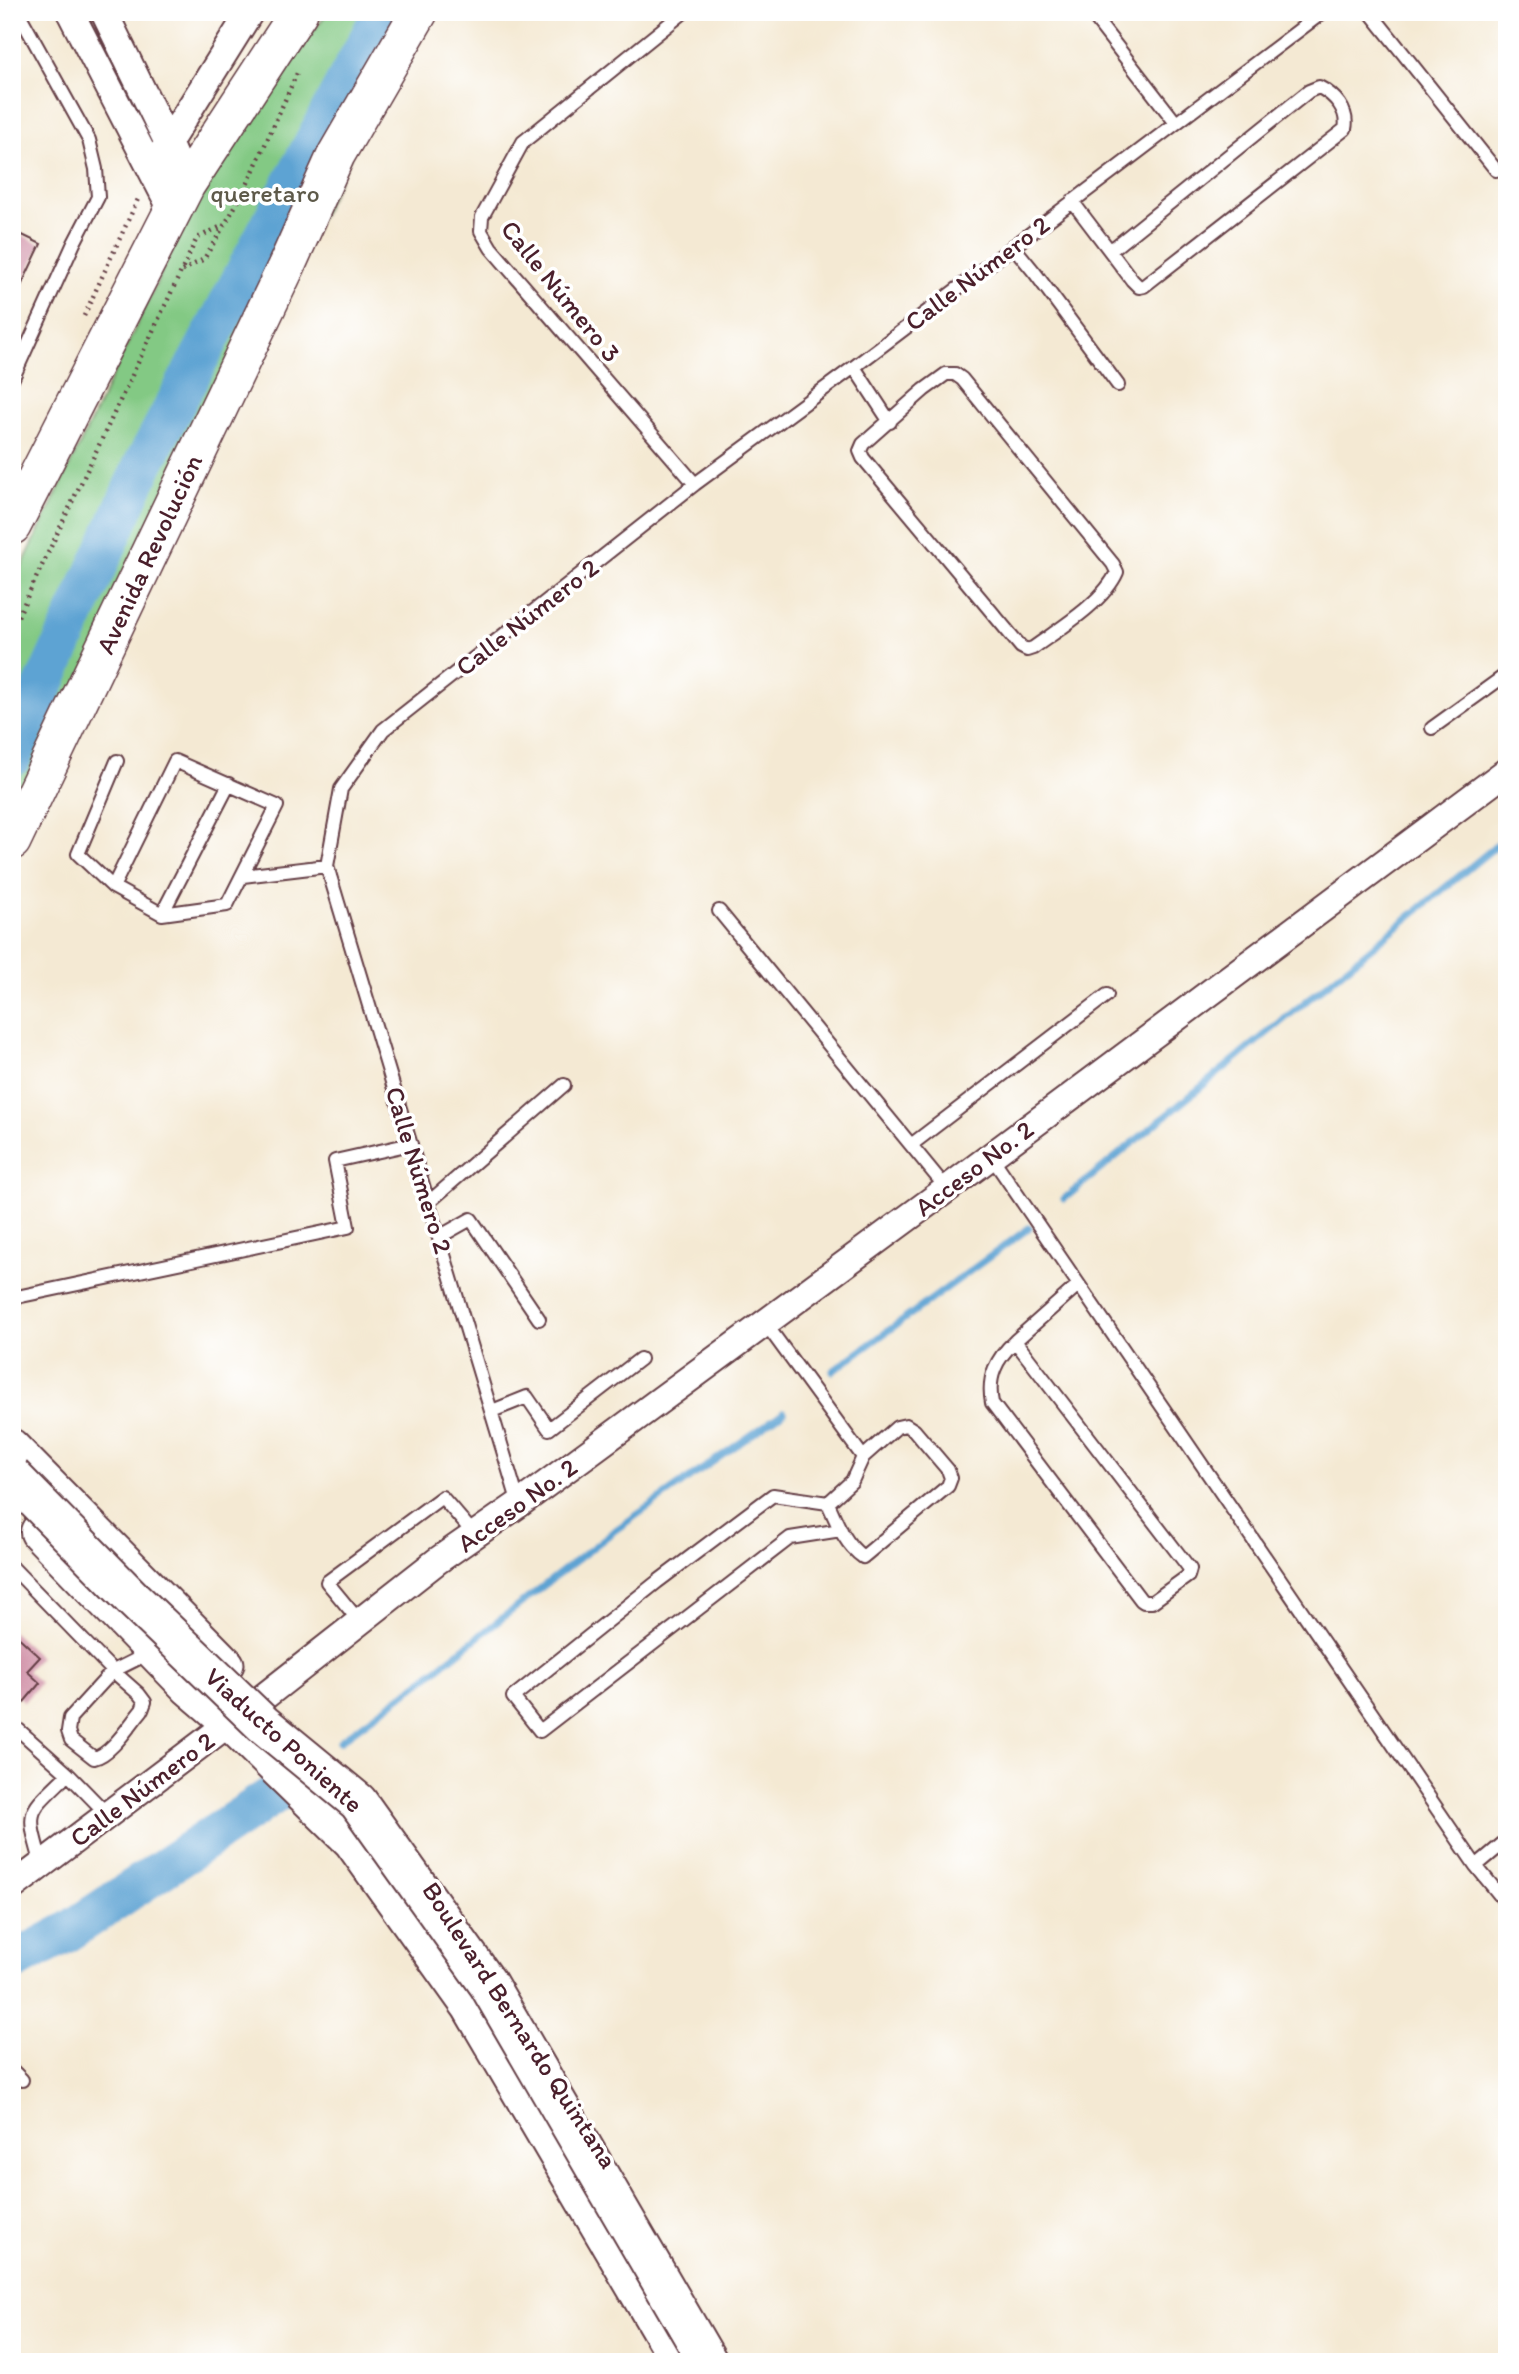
<svg xmlns="http://www.w3.org/2000/svg" width="1519" height="2374" font-family="Itim,sans-serif">
<rect width="100%" height="100%" fill="#fff"/>
<filter id="ink" filterUnits="userSpaceOnUse"><feTurbulence type="fractalNoise" baseFrequency=".0143" numOctaves="2"/><feDisplacementMap in="SourceGraphic" scale="14" xChannelSelector="R" yChannelSelector="G"/><feConvolveMatrix kernelMatrix="1 2 1 2 8 2 1 2 1" color-interpolation-filters="sRGB"/></filter>
<filter id="wash" filterUnits="userSpaceOnUse"><feTurbulence type="fractalNoise" baseFrequency=".00686" numOctaves="4" result="noise"/><feDisplacementMap in="SourceGraphic" scale="28" xChannelSelector="R" yChannelSelector="G"/><feGaussianBlur stdDeviation="1.57" result="paint"/><feColorMatrix in="noise" values="0 0 0 0 0 0 0 0 0 0 0 0 0 0 0 0 0 1.4 0 .05"/><feComposite in="paint" operator="in"/></filter>
<g filter="url(#wash)">
<rect width="100%" height="100%" fill="#f4e9d3"/>
<path fill="#83c984" stroke="#667458" stroke-width="2" d="M328,12H421L12,852V587L216,158Z"/>
<g fill="none" stroke-linecap="round" stroke-linejoin="round">
<path stroke="#5da3d3" stroke-width="7" d="M1064,1199L1507,837
M833,1371L1029,1228
M340,1741L415,1686L614,1531L784,1412"/>
<path stroke="#5da3d3" stroke-width="40" d="M12,757L144,463L383,12
M12,1962L68,1932L281,1790"/>
</g>
<g id="blocks">
<path fill="#d193a9" d="M12,230L41,244L12,305Z
M12,1631L40,1657L27,1671L40,1683L24,1702L12,1691Z"/>
</g>
</g>
<g filter="url(#ink)">
<use href="#blocks" fill-opacity="0" stroke="#643d44" stroke-width="2"/>
<g fill="none" stroke-linecap="round" stroke-linejoin="round">
<defs>
<path id="service" d="M684,12L523,142L482,217L481,231L491,248L695,484
M1090,12L1176,123
M1370,12L1496,170
M1072,201L1132,280L1139,287L1144,286L1345,129C1349,111 1335,95 1319,87L1309,91L1110,251
M1013,246L1035,273L1118,385
M854,367L890,422
M946,374H955L962,379L1113,564L1117,572C1104,602 1059,629 1033,648L1027,650L1021,647L863,458L860,451L863,444L924,390Z
M12,380L74,243L98,197L96,169L89,140L18,12
M1432,728L1507,674
M243,876L327,866
M113,887L175,761L277,806L227,905L162,914L113,887L78,854L117,761
M719,911L947,1189
M162,914L229,784
M911,1145L1107,995
M991,1156L1476,1866L1507,1904
M429,1202L564,1085
M439,1237L471,1219L539,1319
M12,1298L348,1227L335,1161L411,1144
M765,1323L863,1457
M1015,1341L1190,1569L1188,1576L1152,1602H1144L1141,1600L992,1403C987,1377 996,1359 1015,1341L1078,1285
M492,1411L527,1397L549,1429L640,1359
M906,1425L914,1430L948,1470L951,1478L948,1486L863,1557C845,1545 836,1521 828,1503L852,1481L863,1457L897,1427Z
M828,1503L773,1495L657,1582L513,1697L540,1731L790,1538L841,1530
M519,1504L327,866L341,789L383,730L695,484L854,367L1323,12
M12,1567L113,1671L149,1653
M360,1622L327,1582L442,1497L475,1535
M113,1671L139,1694L145,1702L142,1710C130,1724 111,1755 94,1758L71,1740L68,1731L70,1718Z
M12,1724L68,1774C26,1815 26,1808 42,1865
M68,1774L108,1815
M1476,1866L1507,1840
M12,2070L22,2080"/>
<path id="minor" d="M70,12L173,212
M104,12L169,145L186,185
M160,156L250,12
M12,1887L261,1699L437,1561L519,1504L947,1189L1507,771"/>
<path id="tertiary" d="M12,1446L227,1664"/>
<path id="secondary" d="M12,526L186,185L299,12
M12,841L286,267L336,155L419,12"/>
<path id="primary" d="M40,1532L189,1686L231,1722L353,1841L471,2006L680,2362"/>
</defs>
<use href="#service" stroke="#643d44" stroke-width="16"/>
<use href="#minor" stroke="#643d44" stroke-width="30"/>
<use href="#tertiary" stroke="#643d44" stroke-width="37"/>
<use href="#secondary" stroke="#643d44" stroke-width="40"/>
<use href="#primary" stroke="#643d44" stroke-width="42"/>
<path stroke="#643d44" stroke-width="4.5" stroke-dasharray="2 5" stroke-linecap="butt" d="M182,271L204,259L231,214L247,185L298,71
M84,316L139,197
M12,629L197,238L224,225"/>
<use href="#service" stroke="#fff" stroke-width="12"/>
<use href="#minor" stroke="#fff" stroke-width="26"/>
<use href="#tertiary" stroke="#fff" stroke-width="33"/>
<use href="#secondary" stroke="#fff" stroke-width="37"/>
<use href="#primary" stroke="#fff" stroke-width="38"/>
<defs>
<path id="primary-bridge" d="M12,1476L132,1598L263,1724L358,1802L488,1984L708,2362"/>
</defs>
<use href="#primary-bridge" stroke="#643d44" stroke-width="42" stroke-linecap="butt"/>
<use href="#primary-bridge" stroke="#fff" stroke-width="38"/>
</g>
</g>
<g text-anchor="middle" dominant-baseline="central" stroke-width="7" stroke-linejoin="round" paint-order="stroke">
<g font-size="26" fill="#5e5a4a" stroke="#fff">
<text x="265" y="193">queretaro</text>
</g>
<g font-size="26" fill="#4a1f2b" stroke="#fff">
<text transform="translate(977 273) rotate(-37)">Calle Número 2</text>
<text transform="translate(561 291) rotate(51)">Calle Número 3</text>
<text transform="translate(149 554) rotate(-65)">Avenida Revolución</text>
<text transform="translate(527 617) rotate(-38)">Calle Número 2</text>
<text transform="translate(974 1168) rotate(-37)">Acceso No. 2</text>
<text transform="translate(419 1170) rotate(73)">Calle Número 2</text>
<text transform="translate(517 1505) rotate(-36)">Acceso No. 2</text>
<text transform="translate(284 1740) rotate(42)">Viaducto Poniente</text>
<text transform="translate(142 1789) rotate(-37)">Calle Número 2</text>
<text transform="translate(520 2025) rotate(57)">Boulevard Bernardo Quintana</text>
</g>
</g>
<rect width="1519" height="2374" fill="none" stroke="#fff" stroke-width="42"/>
</svg>
